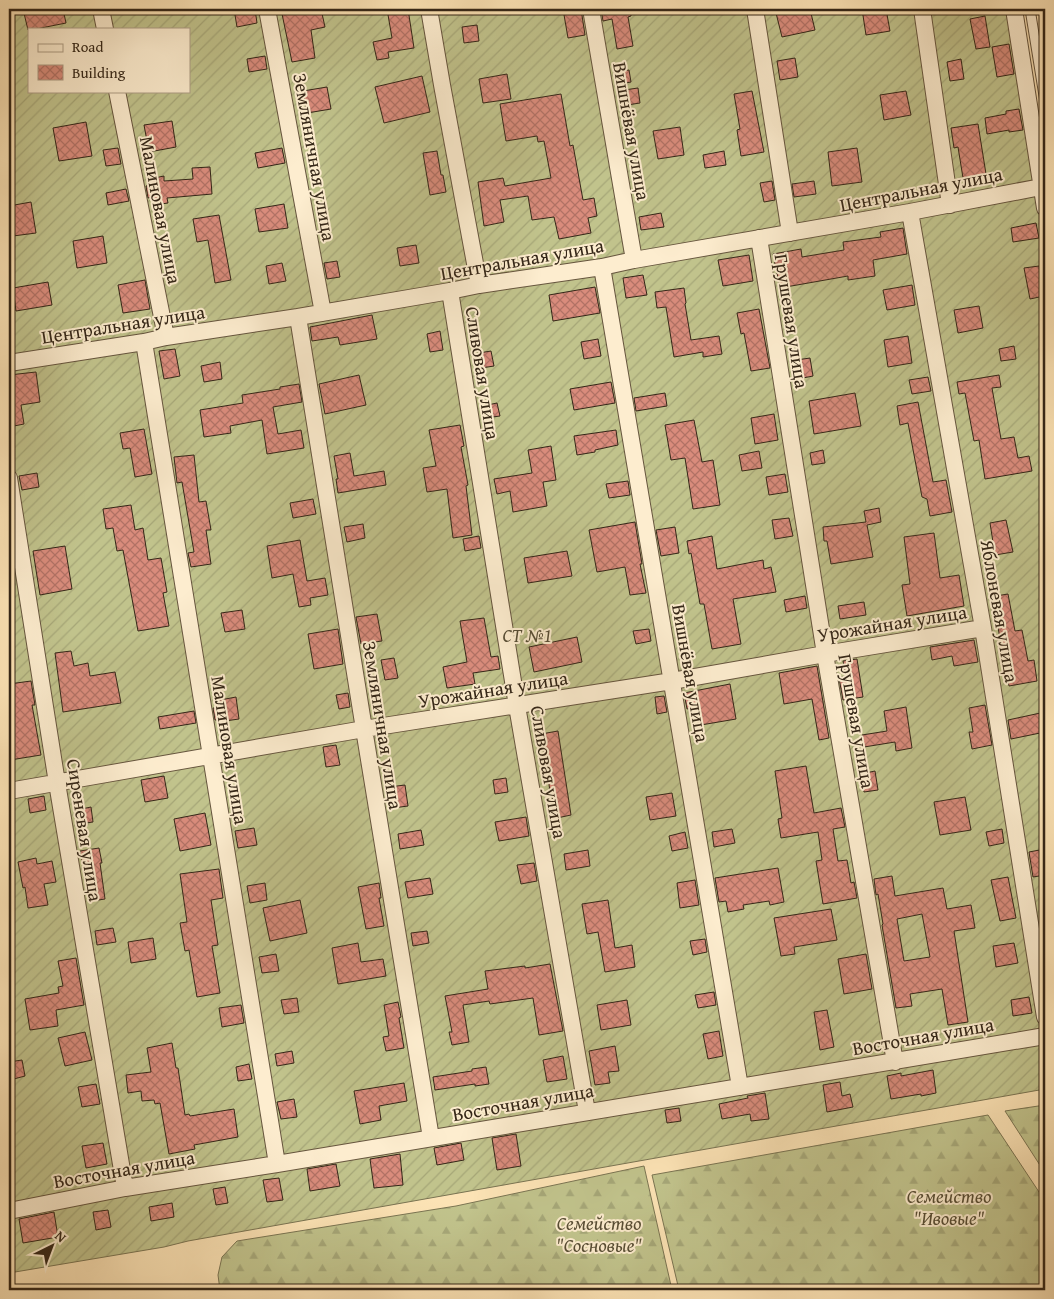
<svg xmlns="http://www.w3.org/2000/svg" width="1054" height="1299" font-family="'Gentium Book Plus',serif">
<defs>
<pattern id="forest-firs" width="22" height="20" patternUnits="userSpaceOnUse" patternTransform="scale(1.25)"><rect width="22" height="20" fill="#c1c38c"/><path d="M5 1l3.5 6h-7zM16 11l3.5 6h-7z" fill="#a6a778"/></pattern>
<pattern id="garden-furrows" width="10" height="10" patternUnits="userSpaceOnUse" patternTransform="scale(1.25)"><rect width="10" height="10" fill="#c1c38c"/><path d="M-1 1l2-2M0 10L10 0M9 11l2-2" fill="none" stroke="#a6a778"/></pattern>
<pattern id="building-cross-hatch" width="8" height="8" patternUnits="userSpaceOnUse" patternTransform="scale(1.25)"><rect width="8" height="8" fill="#d98c7c"/><path d="M0 0l8 8M0 8l8-8" fill="none" stroke="#b17265"/></pattern>
</defs>
<rect width="100%" height="100%" fill="#fce3b5"/>
<filter id="stains"><feTurbulence type="fractalNoise" baseFrequency=".004" numOctaves="4"/><feColorMatrix values="0 0 0 0 .2 0 0 0 0 .09 0 0 0 0 .02 0 0 0 .5 -.17"/></filter>
<radialGradient id="worn" r=".72"><stop offset=".6" stop-color="#630" stop-opacity="0"/><stop offset="1" stop-color="#630" stop-opacity=".3"/></radialGradient>
<path fill="url(#forest-firs)" stroke="#7a7452" d="M1045,1105V1173L1005,1111Z
M988,1115L1045,1201V1290H679L652,1175Z
M644,1166L672,1290H220L218,1275L222,1257L237,1241L456,1206Z"/>
<path fill="url(#garden-furrows)" stroke="#7a7452" fill-rule="evenodd" d="M9,9H1018L1045,181V1089L188,1241L164,1247L9,1273ZM29,29H189V91H29Z"/>
<path fill="url(#building-cross-hatch)" stroke="#342617" fill-rule="evenodd" d="M23,9H63L66,23L36,29H29L28,30Z
M234,9H255L257,23L237,27Z
M281,9H321L325,27L311,30L315,58L292,62Z
M387,9H408L414,48L388,52L389,58L377,60L373,42L392,38Z
M563,9H581L585,35L568,38Z
M601,9H631V16L628,17L633,46L617,49L612,19L603,21Z
M775,9H810L815,30L782,37Z
M862,9H886L890,31L866,35Z
M985,16L990,47L976,49L970,19Z
M477,25L479,41L464,43L462,27Z
M1009,44L1014,74L997,77L992,47Z
M265,56L267,69L249,72L247,59Z
M795,58L798,77L780,80L777,61Z
M961,59L964,79L950,81L947,62Z
M629,70L631,82L616,85L614,72Z
M507,74L511,99L483,103L479,79Z
M422,76L430,112L384,123L375,87Z
M327,87L331,109L307,113L303,91Z
M638,88L640,103L627,105L624,90Z
M752,91L764,152L741,156L737,130L740,129L734,94Z
M906,91L911,115L884,120L880,95Z
M561,94L570,146L573,145L583,200L594,198L597,216L588,218L591,233L559,239L554,217L532,220L528,196L500,200L504,222L484,226L478,182L503,178L505,186L551,178L544,141L538,142L537,136L506,141L500,104Z
M1019,109L1023,130L1009,132V130L987,134L985,118L1006,114V111Z
M172,121L176,147L149,152L144,125Z
M86,122L92,156L59,161L53,128Z
M978,124L986,174L963,178L958,147L954,148L951,128Z
M680,127L684,155L658,159L653,131Z
M118,148L121,164L106,166L103,150Z
M282,148L285,163L258,168L255,153Z
M857,148L862,182L832,186L828,152Z
M437,151L441,175H443L446,192L430,195L423,153Z
M724,151L726,165L705,168L703,155Z
M210,167L212,194L167,198L168,203L154,205L153,197L148,198L146,186L151,185L150,179L164,176V181L193,179L192,168Z
M772,181L775,200L764,202L760,183Z
M814,181L816,194L794,197L792,184Z
M126,189L129,201L108,205L106,193Z
M31,202L36,233L13,236L9,214V206Z
M284,204L288,228L259,232L255,209Z
M661,213L664,227L641,230L639,217Z
M219,215L231,280L215,283L208,240L197,242L193,219Z
M1036,223L1039,238L1013,242L1011,228Z
M903,228L907,254L873,260L875,276L848,280V276L780,288L773,254L801,249L802,257L844,250L843,242L881,237L880,232Z
M103,236L107,263L77,268L73,241Z
M416,245L419,263L400,266L397,248Z
M749,255L753,281L723,286L718,260Z
M337,261L340,277L327,279L324,263Z
M282,263L286,281L269,284L266,266Z
M1039,266L1044,296L1030,299L1024,268Z
M643,275L647,295L626,298L623,278Z
M145,280L150,309L123,313L118,285Z
M48,282L52,305L16,311L13,288Z
M912,285L915,305L887,310L883,290Z
M595,287L600,313L553,321L549,295Z
M684,288L686,303L685,304L691,340L719,336L722,354L703,357V352L674,357L666,307L657,308L655,292Z
M979,306L983,328L958,333L954,310Z
M759,309L770,368L751,371L744,333L741,334L737,313Z
M372,315L377,339L340,345L338,337L312,341L310,327Z
M440,331L443,350L430,352L427,334Z
M908,336L912,363L888,367L884,340Z
M598,339L601,356L584,359L581,342Z
M1014,346L1016,359L1001,361L999,349Z
M175,349L180,376L164,379L159,351Z
M491,351L494,366L475,369L473,354Z
M810,358L813,376L793,380L790,361Z
M220,362L222,379L204,382L201,366Z
M36,372L40,402L21,405L24,424L9,427V375Z
M359,375L366,405L325,414L319,384Z
M999,375L1001,387L992,388L1001,439L1014,437L1018,458L1029,456L1032,471L985,479L979,440L974,441L965,393L959,394L957,382Z
M928,377L931,391L912,394L909,380Z
M611,382L615,403L574,410L570,389Z
M299,384L302,402L273,407L278,434L301,430L304,448L267,454L262,420L230,426L231,433L204,437L200,410L243,403L242,395L280,389V387Z
M665,393L667,406L636,411L634,398Z
M855,393L861,426L814,434L809,401Z
M918,402L933,482L946,480L952,512L930,516L927,499L922,497L908,423L900,425L897,406Z
M497,403L500,416L485,418L483,406Z
M774,414L778,440L755,444L751,418Z
M694,420L702,462L713,460L720,505L693,509L685,458L671,460L665,425Z
M460,425L464,446L461,447L468,485L466,486L472,535L453,538L447,489L427,492L423,468L436,466L429,430Z
M144,429L152,474L135,477L130,448L123,449L120,433Z
M616,430L618,445L595,450V452L577,455L574,436Z
M551,446L556,480L543,482L547,506L513,512L510,491L497,494L494,479L532,473L528,450Z
M823,450L825,463L812,465L810,453Z
M759,451L762,468L742,471L739,455Z
M350,453L354,476L384,471L386,485L338,493L336,479H338L334,456Z
M194,455L199,502L206,501L211,530H206L211,564L191,567L188,553L194,552L182,482L177,483L174,457Z
M37,473L39,487L22,490L19,476Z
M785,474L788,492L769,495L766,477Z
M628,481L630,495L609,498L606,484Z
M313,499L316,514L293,518L290,503Z
M131,505L135,530L143,528L148,560L161,558L167,592L163,593L169,626L138,631L123,550L117,551L113,528L106,529L103,509Z
M879,508L881,522L867,525L873,557L831,564L827,541H824L823,527L866,522L864,511Z
M789,518L793,536L775,539L772,520Z
M1006,520L1013,552L995,555L990,523Z
M635,522L642,564H640L646,593L630,595L625,567L597,572L589,530Z
M363,524L365,538L347,542L344,527Z
M675,527L679,553L661,556L656,530Z
M934,533L940,578L959,575L964,606L907,616L902,585L910,584L904,537Z
M479,536L481,548L465,551L463,539Z
M712,536L717,569L763,560L764,569L771,567L776,592L733,599L741,644L712,649L704,604H700L691,553L689,554L687,541Z
M300,540L307,581L325,578L328,595L310,598L311,605L299,607L293,574L272,578L267,546Z
M65,546L72,589L40,595L33,551Z
M567,551L572,576L528,583L524,558Z
M1008,594L1015,631L1022,630L1028,661L1034,660L1037,681L1009,686L996,617H993L990,597Z
M805,596L807,608L786,612L784,600Z
M864,602L866,615L840,619L838,606Z
M242,610L245,629L225,632L221,613Z
M377,614L382,641L361,644L356,617Z
M484,618L491,657L498,656L500,669L473,673L475,684L447,688L443,667L467,662L460,621Z
M338,629L343,664L314,669L308,634Z
M649,629L651,641L636,644L633,631Z
M577,637L582,662L534,672L529,647Z
M974,640L978,662L954,666L952,656L932,660L930,647Z
M71,651L74,666L88,663L90,676L115,672L121,703L63,712L55,653Z
M394,658L398,678L385,680L381,660Z
M857,659L863,697L843,700L839,678L846,676L843,661Z
M817,666L829,738L819,740L812,699L784,704L779,673Z
M31,681L35,705H32L41,755L10,760L9,753V684Z
M730,684L736,719L695,726L692,708L687,709L684,693Z
M348,693L350,707L339,709L336,695Z
M664,696L667,712L657,714L655,697Z
M236,697L239,719L218,722V720H215L213,708H216L215,701Z
M985,705L992,745L972,749L969,732H973L969,708Z
M906,707L912,748L896,751L895,742L864,747L862,735L887,731L884,711Z
M194,711L196,723L160,729L158,717Z
M1045,712V732L1011,739L1008,720Z
M558,731L571,815L557,818L551,791H550L541,734Z
M336,745L340,765L326,767L323,747Z
M806,766L814,813L841,808L845,827L833,829L838,861L847,860L851,883L854,882L857,898L823,904L816,861L822,860L818,832L781,838L778,819L782,818L775,771Z
M875,771L878,790L864,792L861,774Z
M164,776L168,798L145,802L141,780Z
M506,778L508,792L495,794L493,780Z
M405,785L408,806L393,808L389,787Z
M672,793L676,816L650,820L646,797Z
M44,796L46,810L30,813L28,799Z
M965,797L971,830L940,835L934,802Z
M91,807L93,822L79,824L77,810Z
M205,813L211,845L180,851L174,819Z
M526,817L529,836L499,841L495,822Z
M254,828L257,845L238,848L235,831Z
M732,829L735,843L714,847L712,832Z
M1002,829L1004,843L989,846L986,832Z
M421,830L424,845L400,849L398,834Z
M685,832L688,848L672,851L669,836Z
M99,848L102,863H100L105,899L92,901L86,866H83L80,851Z
M1045,849V875L1033,877L1029,852Z
M588,850L590,866L566,870L564,854Z
M36,858L37,864L52,861L56,882L44,884L48,905L28,908L25,887L23,888L18,862Z
M534,863L537,881L521,884L517,865Z
M778,868L784,902L770,905L769,901L743,905L744,909L728,912L726,901L719,902L715,878Z
M219,869L223,898L211,900L218,945L212,946L220,993L197,997L189,950L185,951L180,923L187,922L180,874Z
M892,876L895,896L943,888L947,909L971,905L975,928L954,931L968,1022L948,1025L942,989L910,994L912,1006L896,1008L882,925L883,924L878,894L876,895L874,879ZM922,914L930,957L904,961L897,919Z
M1008,877L1016,918L1000,921L991,880Z
M430,878L433,894L408,898L405,882Z
M695,880L699,905L680,908L677,883Z
M265,883L267,900L250,903L247,886Z
M379,883L381,898H379L384,926L366,929L358,887Z
M300,900L307,933L270,941L263,908Z
M608,900L615,948L632,945L635,967L605,972L598,932L587,934L582,904Z
M831,909L837,940L794,947L795,954L781,956L774,918Z
M113,928L116,942L97,945L95,931Z
M427,931L429,943L413,946L411,933Z
M153,938L156,959L131,963L128,942Z
M705,939L707,952L693,955L690,941Z
M358,943L361,962L383,959L386,976L338,984L332,948Z
M1014,943L1018,963L996,967L993,946Z
M276,954L279,971L262,973L259,957Z
M866,954L872,989L844,994L838,959Z
M76,958L84,1005L56,1010L58,1026L30,1030L25,999L59,993L58,987L63,986L58,961Z
M550,964L563,1031L539,1035L533,998L490,1004L489,1001L463,1005L469,1042L452,1045L449,1032H452L445,996L488,989L485,971L525,966V968Z
M714,992L716,1005L698,1008L695,995Z
M1029,997L1032,1013L1013,1016L1011,1000Z
M297,998L299,1012L284,1014L281,1000Z
M627,1000L631,1025L601,1030L597,1005Z
M398,1002L401,1017L399,1018L404,1048L386,1051L383,1037L389,1036L384,1005Z
M241,1005L244,1023L222,1027L219,1008Z
M827,1010L834,1047L820,1050L814,1012Z
M719,1031L723,1056L708,1059L703,1034Z
M85,1032L92,1060L65,1066L58,1038Z
M172,1043L176,1068H178L185,1115L189,1114L190,1116L234,1109L238,1137L194,1145L195,1149L169,1154L160,1103L155,1104L154,1100L142,1101L141,1091L128,1093L126,1075L151,1072L147,1048Z
M615,1046L619,1071L608,1072L610,1083L595,1085L589,1051Z
M292,1051L294,1063L277,1066L275,1054Z
M563,1056L567,1079L547,1082L543,1060Z
M22,1060L25,1076L10,1080L9,1062Z
M249,1064L252,1079L238,1081L236,1067Z
M486,1067L489,1084L475,1086V1084L435,1090L433,1077L472,1071V1069Z
M933,1070L936,1093L921,1096V1094L891,1099L887,1076L901,1073V1076Z
M840,1082L842,1096L850,1094L853,1107L827,1112L823,1085Z
M404,1083L407,1101L379,1106L381,1120L360,1124L354,1091Z
M96,1084L100,1104L82,1107L78,1087Z
M765,1093L769,1119L751,1121L750,1114L722,1119L719,1104L748,1098L747,1096Z
M294,1099L297,1117L281,1119L277,1102Z
M679,1108L681,1121L667,1123L665,1110Z
M516,1134L521,1166L497,1170L492,1138Z
M103,1143L107,1164L86,1168L82,1146Z
M461,1143L464,1160L437,1165L434,1148Z
M400,1154L403,1185L374,1188L370,1159Z
M336,1164L340,1186L310,1191L307,1169Z
M279,1178L283,1200L267,1202L263,1180Z
M225,1187L228,1203L216,1205L213,1189Z
M172,1203L174,1217L151,1221L149,1207Z
M108,1210L111,1227L96,1230L93,1212Z
M54,1212L58,1237L23,1243L19,1219Z"/>
<g fill="none" stroke-linecap="round" stroke-linejoin="round">
<defs>
<path id="service" d="M1030,9L1045,102"/>
<path id="minor" d="M101,9L105,29
M267,9L323,313
M429,9L442,85L479,285
M591,9L634,260
M755,9L790,233
M922,9L950,205
M1014,9L1045,208
M117,91L166,337
M910,212L983,628L1045,1017
M759,238L825,654L895,1062
M602,267L740,1087
M450,291L517,706L587,1112
M298,317L364,729L431,1138
M144,342L277,1164
M9,363L144,342L166,337L298,317L450,291L479,285L602,267L634,260L910,212L1041,187
M9,478L57,783L125,1188
M9,791L364,729L672,681L825,654L983,628
M9,1211L125,1188L277,1164L1045,1036"/>
</defs>
<use href="#service" stroke="#66553e" stroke-width="11"/>
<use href="#minor" stroke="#66553e" stroke-width="18"/>
<use href="#service" stroke="#fdedcf" stroke-width="9"/>
<use href="#minor" stroke="#fdedcf" stroke-width="16"/>
</g>
<g text-anchor="middle" dominant-baseline="central" stroke-width="4" stroke-linejoin="round" paint-order="stroke">
<g font-size="19" fill="#342617" stroke="#fdedcf">
<text transform="translate(632 131) rotate(80)">Вишнёвая улица</text>
<text transform="translate(315 157) rotate(80)">Земляничная улица</text>
<text transform="translate(921 189) rotate(-11)">Центральная улица</text>
<text transform="translate(161 210) rotate(79)">Малиновая улица</text>
<text transform="translate(522 259) rotate(-10)">Центральная улица</text>
<text transform="translate(792 321) rotate(81)">Грушевая улица</text>
<text transform="translate(123 324) rotate(-9)">Центральная улица</text>
<text transform="translate(483 373) rotate(81)">Сливовая улица</text>
<text transform="translate(1000 611) rotate(80)">Яблоневая улица</text>
<text transform="translate(892 623) rotate(-9)">Урожайная улица</text>
<text transform="translate(691 673) rotate(80)">Вишнёвая улица</text>
<text transform="translate(493 689) rotate(-9)">Урожайная улица</text>
<text transform="translate(857 721) rotate(80)">Грушевая улица</text>
<text transform="translate(383 725) rotate(81)">Земляничная улица</text>
<text transform="translate(230 750) rotate(81)">Малиновая улица</text>
<text transform="translate(549 772) rotate(80)">Сливовая улица</text>
<text transform="translate(85 830) rotate(81)">Сиреневая улица</text>
<text transform="translate(923 1036) rotate(-10)">Восточная улица</text>
<text transform="translate(523 1102) rotate(-10)">Восточная улица</text>
<text transform="translate(124 1169) rotate(-10)">Восточная улица</text>
</g>
<g font-size="19" font-style="italic" fill="#574d34" stroke="#fdedcf">
<text x="527" y="635">СТ №1</text>
<text x="949" y="1196">Семейство<tspan x="949" dy="22">"Ивовые"</tspan></text>
<text x="599" y="1223">Семейство<tspan x="599" dy="22">"Сосновые"</tspan></text>
</g>
</g>
<rect width="1054" height="1299" fill="none" stroke="#fce3b5" stroke-width="30"/>
<rect x="10" y="10" width="1034" height="1279" fill="none" stroke="#342617" stroke-width="2.5"/>
<rect x="15" y="15" width="1024" height="1269" fill="none" stroke="#342617"/>
<rect x="28" y="28" width="162" height="65" fill="#fdedcf" stroke="#ad9d85"/>
<rect x="38" y="44" width="25" height="8" fill="#fdedcf" stroke="#ad9d85"/>
<text x="72" y="52" font-size="15" fill="#342617">Road</text>
<rect x="38" y="65" width="25" height="15" fill="url(#building-cross-hatch)" stroke="#ad9d85"/>
<text x="72" y="78" font-size="15" fill="#342617">Building</text>
<g transform="translate(52 1246) rotate(42)" stroke="#fdedcf" stroke-width="4" paint-order="stroke">
<path d="M0-4L9 19L0 12L-9 19Z" fill="#342617"/>
<text y="-8" font-size="14" font-weight="bold" text-anchor="middle" fill="#342617">N</text>
</g>
<rect width="100%" height="100%" filter="url(#stains)"/>
<rect width="100%" height="100%" fill="url(#worn)"/>
</svg>
